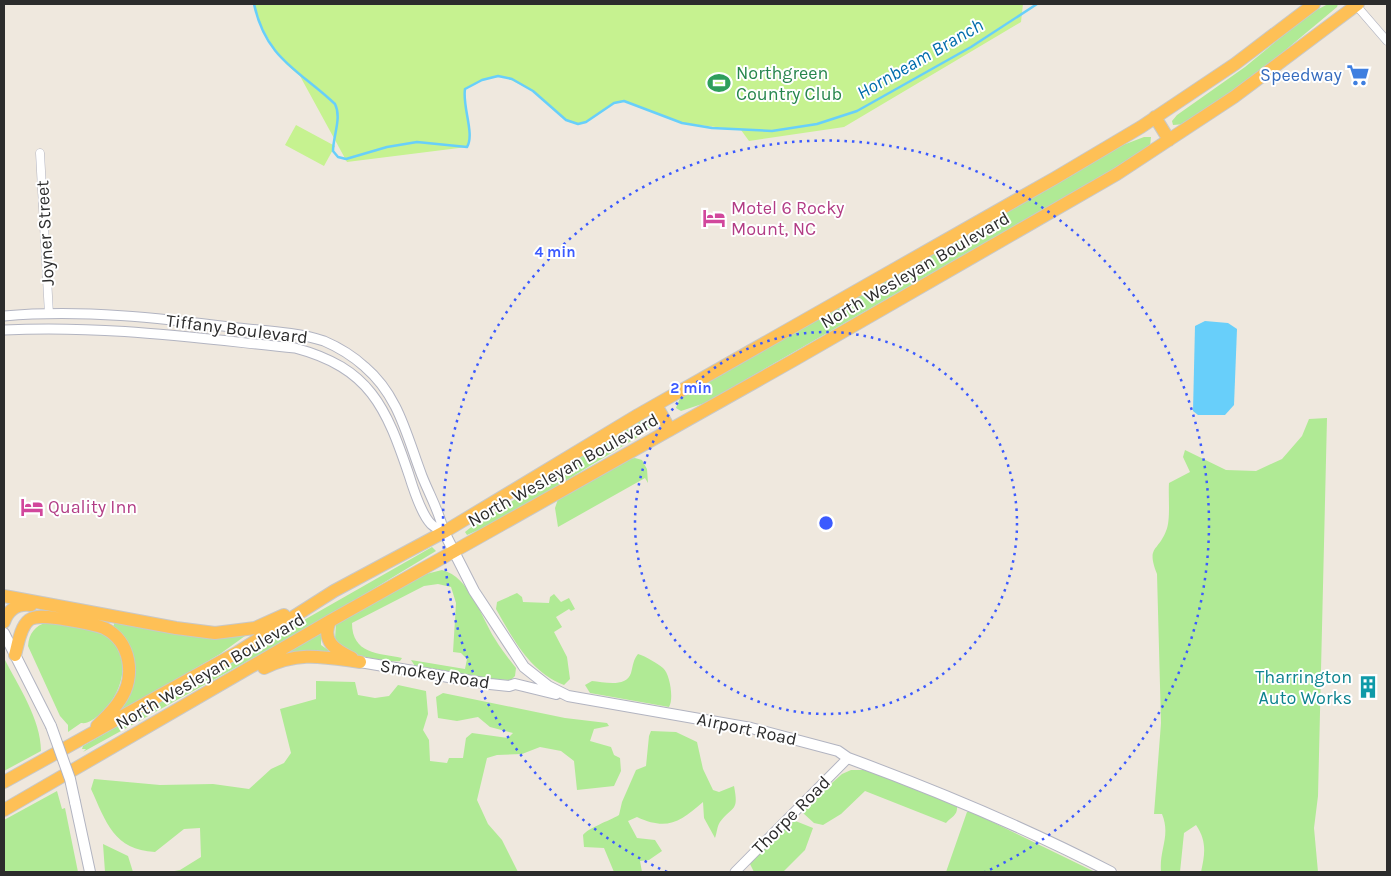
<svg xmlns="http://www.w3.org/2000/svg" width="1391" height="876" font-family="Karla,sans-serif">
<rect width="100%" height="100%" fill="#efe8de"/>
<path fill="#b0ea95" d="M1328,4H1338L1337,7L1252,78L1185,124L1173,125L1172,121L1177,115L1245,67L1309,14Z
M1144,137H1151L1150,146L1131,159L705,403L681,411L676,408L680,398L1123,145Z
M1327,418L1318,796L1314,828L1318,872H1201C1205,854 1207,841 1196,825L1184,833L1180,872H1161C1159,849 1171,836 1162,814H1154L1161,723L1157,574C1146,546 1158,552 1166,531C1171,521 1168,495 1169,483L1190,472L1183,457L1185,450L1226,470L1256,471L1282,459L1302,436L1309,419Z
M643,420H648L653,424L646,432L499,521L467,535L465,532L470,528L634,423Z
M635,458L642,460L647,469L648,483L645,478L558,527L555,508L558,499L629,459Z
M432,547L436,551L327,617L83,752L86,749H82L83,746Z
M442,570C470,577 481,617 495,639C501,649 508,658 516,668L515,676L511,680L489,679L415,666L411,660L465,669L467,659L461,653L453,652L456,603L451,587L438,584L424,586L352,623C352,654 378,653 402,658L400,661C390,663 350,655 342,648C339,645 337,642 335,639L336,624L426,574Z
M517,593L522,597L523,602L549,603L550,597L554,594L561,602L569,598L575,609L571,611L569,609L556,617L562,627L554,632L567,657L570,679L564,685C530,672 513,639 496,609L497,602Z
M115,620L212,637L245,636L220,654L115,715C140,679 144,661 113,628Z
M47,622C64,625 85,625 100,632C137,650 123,696 98,716C92,720 88,724 81,723L68,732V725L60,716L28,646C29,633 35,626 47,622Z
M321,633V645L335,655L280,656Z
M638,654C645,656 657,663 663,668C670,674 674,699 669,707L590,693L585,685L592,681C604,682 626,688 631,673C633,666 633,660 638,654Z
M4,658C18,686 41,719 41,751L4,771Z
M316,681L355,682L358,695L375,698L389,696L398,685L426,691L428,714L423,730L429,740L430,761L447,763L449,758H463L466,738L472,733L508,738L513,733L490,727L478,717L457,721L438,718L436,697L443,693L565,718L607,723L609,726L594,729L590,741L611,747L614,755L620,758L621,771L614,786L577,790L574,761L561,751L540,747L522,754L497,755L487,758L477,800L488,824L502,840L518,872H169L180,870L201,857L200,828L184,829L155,852C114,850 106,822 91,789L94,779L160,785L213,784L249,789L271,769L284,763L291,753L280,709L316,699Z
M651,731L676,732L697,742L703,769L713,790L719,792L734,786C739,812 733,805 720,822C717,826 717,833 715,838L704,818L703,802C680,822 667,831 637,817L628,821L637,838L655,840L662,851L649,860L640,861L642,872H614L604,848L584,847L583,835C588,828 609,821 619,815L622,802L636,770L646,766L649,736Z
M851,770H864L877,774L957,805C958,816 952,816 946,823L865,791L841,814L823,825L814,823L803,813L804,808L842,774Z
M57,791L62,809L65,808L78,872H4V820Z
M967,812H972L1095,872H946Z
M793,820L813,828L805,850L783,872H754L750,864L753,860Z
M103,844L128,856L133,872H105Z"/>
<path fill="#c6f290" d="M254,4H1023L1021,22L844,127L749,141L741,130L682,123L624,101L617,102L607,107L586,122L578,124L569,122L533,91L503,76L482,80L465,89C462,106 475,134 467,147L347,162L300,76L286,64L274,49L260,23Z
M296,125L335,146L324,166L285,145Z"/>
<path fill="#68cffa" d="M1205,321L1228,323L1237,329L1234,405L1225,415H1198L1193,411L1195,326Z"/>
<g fill="none" stroke-linecap="round" stroke-linejoin="round">
<path stroke="#68cffa" stroke-width="2.5" d="M254,4C266,59 299,70 335,104C342,118 333,136 333,151L338,157L346,159L387,147L417,142L467,147C475,134 462,106 465,89L482,80L498,76L512,79L533,91L566,120L578,124L586,122L614,103L624,101L682,123L712,128L772,131L817,124L857,111L971,47L1037,4"/>
<defs>
<path id="minor" d="M1355,4L1387,41
M40,153L49,314"/>
<path id="tertiary" d="M4,316C82,309 160,318 238,328C266,331 297,332 324,341C338,347 354,357 365,367C399,396 407,437 422,476C430,496 439,511 444,532
M4,330C104,325 195,338 295,348C370,368 386,407 409,475C413,488 421,514 431,524C434,527 440,530 444,532
M735,872L848,758"/>
<path id="secondary" d="M444,532L474,591L524,667L548,686L568,696L751,728L838,751L848,758C938,791 1026,828 1111,872
M4,633L51,726
M360,662L490,684L509,686L515,684L556,694
M75,802L90,872"/>
<path id="trunk" d="M1155,117L1169,140
M656,405L670,430
M4,596L176,628L215,633L255,628L284,615
M330,621C321,641 335,650 352,658
M4,622C8,610 17,603 31,605
M15,655C18,645 20,627 29,620C37,614 53,618 63,619C76,621 91,623 104,628C131,641 136,677 120,700C114,710 105,718 97,726
M264,668C299,651 323,657 360,662
M4,782L238,652L334,591L444,532L638,415L1055,178L1141,127L1235,64L1314,4
M4,810L330,621L794,360L1117,174L1234,97L1358,4"/>
</defs>
<use href="#minor" stroke="#b2b4c1" stroke-width="9"/>
<use href="#tertiary" stroke="#b2b4c1" stroke-width="11"/>
<use href="#secondary" stroke="#b2b4c1" stroke-width="12"/>
<use href="#trunk" stroke="#c8c8c8" stroke-width="14"/>
<use href="#minor" stroke="#fff" stroke-width="8"/>
<use href="#tertiary" stroke="#fff" stroke-width="9"/>
<use href="#secondary" stroke="#fff" stroke-width="10"/>
<use href="#trunk" stroke="#fec056" stroke-width="12"/>
<defs>
<path id="secondary-bridge" d="M51,726L70,779L75,802"/>
</defs>
<use href="#secondary-bridge" stroke="#b2b4c1" stroke-width="12" stroke-linecap="butt"/>
<use href="#secondary-bridge" stroke="#fff" stroke-width="10"/>
</g>
<g fill="none" stroke="#3b5aff" stroke-width="2.5" stroke-dasharray="2.5 5">
<circle cx="826" cy="523" r="191"/>
<path d="M667 872A383 383 0 1 1 985 872"/>
</g>
<defs>
<symbol id="supermarket-bare" viewBox="-9 -9 18 18"><path d="M-6-5.5h2.5l.6 2H6L4.5 2H-2.5L-4.4-4H-6ZM-1.5 3.2a1.3 1.3 0 1 0 .1 0ZM3 3.2a1.3 1.3 0 1 0 .1 0Z" fill="#3f7fe0" stroke="#fff" stroke-width="2.5" paint-order="stroke"/></symbol>
<symbol id="stadium-bare" viewBox="-9 -9 18 18"><path d="M0-5a6.5 5 0 1 0 0 10a6.5 5 0 1 0 0-10ZM-3.5-1.8h7v3.6h-7Z" fill="#2e9e5b" stroke="#fff" stroke-width="2.5" paint-order="stroke"/></symbol>
<symbol id="hotel-bare" viewBox="-9 -9 18 18"><path d="M-6-4.5h1.5V1H6V5H4.5V3h-9V5H-6ZM-4 0a1.8 1.8 0 1 1 3.6 0ZM.5 0V-2.5h3Q6-2.5 6 0Z" fill="#d1479c" stroke="#fff" stroke-width="2.5" paint-order="stroke"/></symbol>
<symbol id="building-bare" viewBox="-9 -9 18 18"><path d="M-4-6H4V6H1V3H-1V6H-4ZM-2.5-4.3h1.7v1.8h-1.7ZM.8-4.3h1.7v1.8H.8ZM-2.5-1h1.7V.8h-1.7ZM.8-1h1.7V.8H.8Z" fill="#0f9aa8" stroke="#fff" stroke-width="2.5" paint-order="stroke"/></symbol>
</defs>
<g fill-rule="evenodd">
<use href="#supermarket-bare" x="1342" y="59" width="32" height="32"/>
<use href="#stadium-bare" x="703" y="67" width="32" height="32"/>
<use href="#hotel-bare" x="698" y="202" width="32" height="32"/>
<use href="#hotel-bare" x="16" y="491" width="32" height="32"/>
<use href="#building-bare" x="1352" y="671" width="32" height="32"/>
</g>
<g text-anchor="middle" dominant-baseline="central" stroke-width="4" stroke-linejoin="round" paint-order="stroke">
<g font-size="18" fill="#27864d" stroke="#fff" text-anchor="start">
<text x="736" y="73">Northgreen<tspan x="736" dy="21">Country Club</tspan></text>
</g>
<g font-size="18" fill="#366cbe" stroke="#fff" text-anchor="end">
<text x="1342" y="75">Speedway</text>
</g>
<g font-size="18" fill="#b23c85" stroke="#fff" text-anchor="start">
<text x="731" y="208">Motel 6 Rocky<tspan x="731" dy="21">Mount, NC</tspan></text>
<text x="48" y="507">Quality Inn</text>
</g>
<g font-size="18" fill="#2c2c2c" stroke="#fff">
<text transform="translate(45 233) rotate(-93)">Joyner Street</text>
<text transform="translate(915 270) rotate(-30)">North Wesleyan Boulevard</text>
<text transform="translate(237 329) rotate(7)">Tiffany Boulevard</text>
<text transform="translate(563 470) rotate(-29)">North Wesleyan Boulevard</text>
<text transform="translate(210 671) rotate(-30)">North Wesleyan Boulevard</text>
<text transform="translate(435 674) rotate(9)">Smokey Road</text>
<text transform="translate(747 729) rotate(12)">Airport Road</text>
<text transform="translate(791 815) rotate(-45)">Thorpe Road</text>
</g>
<g font-size="18" fill="#0d838f" stroke="#fff" text-anchor="end">
<text x="1352" y="677">Tharrington<tspan x="1352" dy="21">Auto Works</tspan></text>
</g>
<g font-size="19" font-style="italic" fill="#016cac" stroke="#fff">
<text transform="translate(920 59) rotate(-30)">Hornbeam Branch</text>
</g>
</g>
<circle cx="826" cy="523" r="8" fill="#3b5aff" stroke="#fff" stroke-width="2.5"/>
<g font-size="15" text-anchor="middle" font-weight="bold" fill="#3b5aff" stroke="#fff" stroke-width="4" stroke-linejoin="round" paint-order="stroke">
<text x="555" y="257">4 min</text>
<text x="691" y="393">2 min</text>
</g>
<rect width="1391" height="876" fill="none" stroke="#2c2c2c" stroke-width="10"/>
</svg>
